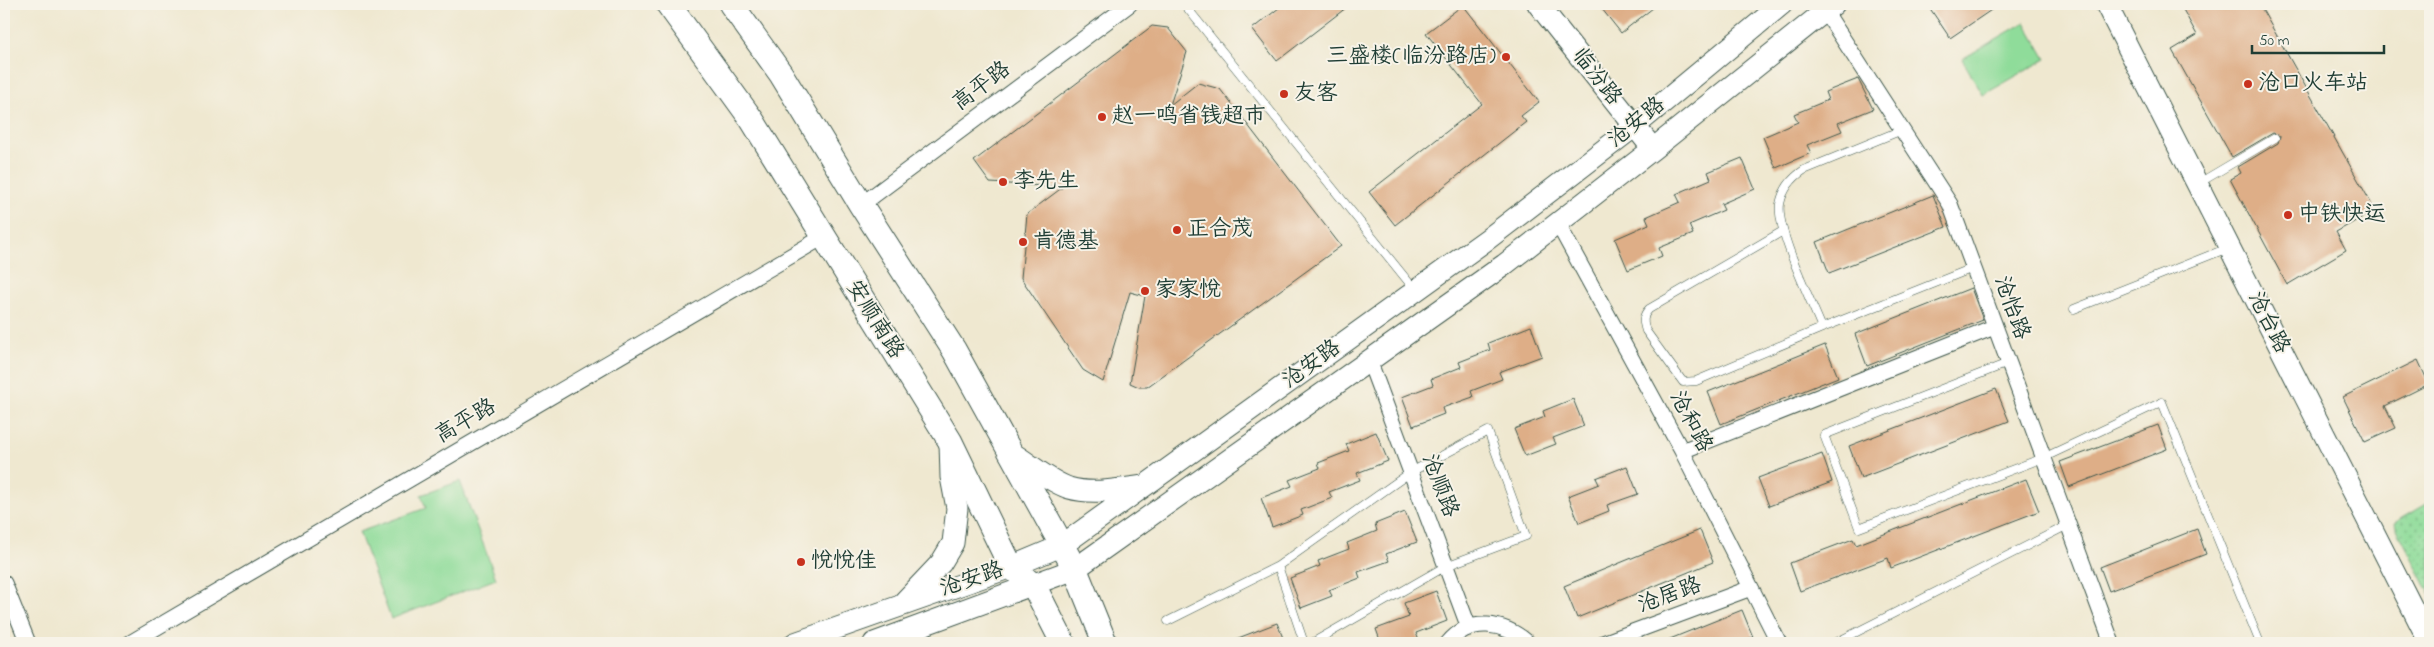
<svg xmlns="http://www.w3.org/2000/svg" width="2434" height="647" font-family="'Indie Flower','LXGW WenKai TC',sans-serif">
<defs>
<pattern id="park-dots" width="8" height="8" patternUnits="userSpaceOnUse" patternTransform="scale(1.25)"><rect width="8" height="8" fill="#8fdc9a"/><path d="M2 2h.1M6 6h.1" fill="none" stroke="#74b47e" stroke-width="1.8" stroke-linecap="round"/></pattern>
</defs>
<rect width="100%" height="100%" fill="#f7f3e8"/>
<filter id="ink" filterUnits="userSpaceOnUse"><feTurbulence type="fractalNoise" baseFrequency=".02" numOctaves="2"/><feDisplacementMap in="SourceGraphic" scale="10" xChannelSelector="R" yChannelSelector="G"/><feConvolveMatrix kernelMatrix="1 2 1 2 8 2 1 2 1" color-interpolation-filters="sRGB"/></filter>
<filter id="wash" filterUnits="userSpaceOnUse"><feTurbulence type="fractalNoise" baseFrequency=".0096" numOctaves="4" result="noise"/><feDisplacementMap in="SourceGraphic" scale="20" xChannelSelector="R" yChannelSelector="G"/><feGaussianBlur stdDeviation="1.12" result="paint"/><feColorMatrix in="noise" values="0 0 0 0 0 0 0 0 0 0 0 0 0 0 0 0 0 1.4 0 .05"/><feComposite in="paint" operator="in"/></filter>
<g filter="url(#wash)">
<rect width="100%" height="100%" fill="#efe8d0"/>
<path fill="#8fdc9a" stroke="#578c67" d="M2025,22L2046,59L1983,95L1962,59Z
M460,481L496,579L391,619L359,532L426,508L421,495Z"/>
<path fill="url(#park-dots)" stroke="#578c67" d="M2430,502V594L2394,523Z"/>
<g id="blocks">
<path fill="#deae87" d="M1284,4H1351L1277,61L1252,29Z
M1598,4H1658L1621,33Z
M1927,4H2000L1950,38Z
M2180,4H2259L2375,210L2336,232L2346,250L2287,285L2230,179L2241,173L2238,167L2278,143L2280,136L2273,133L2232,157L2172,50L2197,35Z
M1463,5L1539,102L1521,116L1526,122L1395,225L1369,192L1482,104L1426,33Z
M1152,26L1168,28L1187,52L1170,105L1198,83L1220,89L1341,246L1147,387H1139L1130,383L1145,296L1130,292L1103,382L1083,370L1021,278L1027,214L1063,187L990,183L974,161Z
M1858,79L1873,109L1838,123L1842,131L1807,145L1811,153L1776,168L1763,137L1798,122L1794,114L1828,100L1825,92Z
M1742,158L1755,189L1721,204L1724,210L1689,225L1693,234L1659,248L1662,256L1628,270L1615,239L1649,224L1646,217L1680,202L1676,194L1711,179L1708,172Z
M1933,195L1946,227L1829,273L1817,242Z
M1971,288L1983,320L1867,366L1855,334Z
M1531,326L1542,356L1499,372L1502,379L1471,391L1473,397L1442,408L1444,414L1413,426L1402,397L1433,385L1431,379L1461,367L1459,362L1490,350L1488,343Z
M1825,345L1838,377L1721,424L1708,392Z
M2418,360L2429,384L2385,406L2396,428L2365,442L2343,397Z
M1996,389L2009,421L1861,478L1849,446Z
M1573,399L1584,426L1553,438L1556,444L1525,456L1514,429L1545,417L1543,411Z
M2158,425L2167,449L2069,487L2060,462Z
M1376,432L1388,461L1357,473L1360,480L1329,492L1332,498L1301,510L1303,515L1272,527L1261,498L1292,486L1289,480L1320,468L1318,463L1349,451L1346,444Z
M1822,454L1832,482L1769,506L1758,478Z
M1627,466L1638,494L1607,505L1609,511L1579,523L1568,496L1599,484L1596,478Z
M2026,479L2039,511L1891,568L1888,558L1800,591L1790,563L1853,539L1856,545Z
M1405,512L1417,542L1386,554L1389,561L1358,572L1360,578L1329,590L1332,596L1301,608L1290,578L1320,566L1318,561L1349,549L1347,543L1377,531L1375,524Z
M2197,529L2206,554L2109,591L2100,567Z
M1700,530L1713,562L1577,618L1564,586Z
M1436,591L1447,621L1416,633L1420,643H1381L1376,629L1409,617L1404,603Z
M1742,610L1753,637L1738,643H1660Z
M1277,623L1285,643H1228V642Z"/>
</g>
</g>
<g filter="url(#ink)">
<use href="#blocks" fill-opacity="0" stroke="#3e574b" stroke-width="1"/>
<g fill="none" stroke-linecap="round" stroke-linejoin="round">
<defs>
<path id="lane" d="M1184,4L1415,290
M2199,183L2275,138
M1783,231L1649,309C1642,316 1643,322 1646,331L1683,382L1696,381L1822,328L1973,268
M2074,309L2228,248
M1822,328C1811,300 1776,231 1780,204C1783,189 1792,178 1804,170L1902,130
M2008,363L1824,435L1859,528L2043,458L2162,402L2260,643
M1278,566L1304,643
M1168,621L1278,566L1411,472L1488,431L1526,536L1446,566L1312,643
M1835,643L2068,525"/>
<path id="street" d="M1825,11L1950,204L2112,643
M861,205L1130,4
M1558,224L1682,451L1779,643
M1369,360L1469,628
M1682,451L1994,327
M4,583L28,643
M130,643L823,237
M1448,643C1470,616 1504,622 1528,643
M1603,643L1751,588"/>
<path id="secondary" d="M1538,4L1653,149
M2106,4L2430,643
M1012,453C1030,464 1049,481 1069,488C1093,495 1120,489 1144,486
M904,602L941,563L953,543L957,508L951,477L950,442
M795,643L1011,567L1061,546L1489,238L1635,126L1782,4
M874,643L1075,569L1504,265L1653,149L1834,4"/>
<path id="primary" d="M668,4L752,120L950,441L1011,567L1034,586L1063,643
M731,4L781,74L861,205L954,350L1075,569L1105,643"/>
</defs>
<use href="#lane" stroke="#3e574b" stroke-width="9"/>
<use href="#street" stroke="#3e574b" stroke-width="17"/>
<use href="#secondary" stroke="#3e574b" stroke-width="23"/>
<use href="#primary" stroke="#3e574b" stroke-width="26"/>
<use href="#lane" stroke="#fff" stroke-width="8"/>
<use href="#street" stroke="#fff" stroke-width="15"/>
<use href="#secondary" stroke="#fff" stroke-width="21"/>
<use href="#primary" stroke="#fff" stroke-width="24"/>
</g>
</g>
<g fill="#c8321e" stroke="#f7f3e8" stroke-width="2">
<circle cx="1506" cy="57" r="5"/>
<circle cx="2248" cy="84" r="5"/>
<circle cx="1284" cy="94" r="5"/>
<circle cx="1102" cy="117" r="5"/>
<circle cx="1003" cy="182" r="5"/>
<circle cx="2288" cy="215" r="5"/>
<circle cx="1177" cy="230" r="5"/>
<circle cx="1023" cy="242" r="5"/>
<circle cx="1145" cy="291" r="5"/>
<circle cx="801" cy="562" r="5"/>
</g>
<g text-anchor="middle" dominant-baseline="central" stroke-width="4" stroke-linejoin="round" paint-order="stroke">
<g font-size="22" fill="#1f3d34" stroke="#f7f3e8" text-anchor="start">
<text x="1496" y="57" text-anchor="end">三盛楼(临汾路店)</text>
<text x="2258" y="84">沧口火车站</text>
<text x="1294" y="94">友客</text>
<text x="1112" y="117">赵一鸣省钱超市</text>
<text x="1013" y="182">李先生</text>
<text x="2298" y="215">中铁快运</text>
<text x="1187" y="230">正合茂</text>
<text x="1033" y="242">肯德基</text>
<text x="1155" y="291">家家悦</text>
<text x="811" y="562">悦悦佳</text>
</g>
<g font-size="22" fill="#1f3d34" stroke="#f7f3e8">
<text transform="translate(1596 77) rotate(52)">临汾路</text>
<text transform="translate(982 87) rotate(-37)">高平路</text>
<text transform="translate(1637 123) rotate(-39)">沧安路</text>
<text transform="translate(2011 308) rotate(70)">沧怡路</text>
<text transform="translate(874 320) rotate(58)">安顺南路</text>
<text transform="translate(2268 323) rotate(63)">沧台路</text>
<text transform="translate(1312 365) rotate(-36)">沧安路</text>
<text transform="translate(466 422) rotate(-30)">高平路</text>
<text transform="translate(1690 422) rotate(62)">沧和路</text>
<text transform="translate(1439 486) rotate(69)">沧顺路</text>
<text transform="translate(972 580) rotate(-19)">沧安路</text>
<text transform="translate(1670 596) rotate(-20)">沧居路</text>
</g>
</g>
<rect width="2434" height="647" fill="none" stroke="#f7f3e8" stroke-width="20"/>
<path d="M2252 45v8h132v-8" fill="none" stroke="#1f3d34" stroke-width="2.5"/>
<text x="2259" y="45" font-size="15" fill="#1f3d34" stroke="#f7f3e8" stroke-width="4" paint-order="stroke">50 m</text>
</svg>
